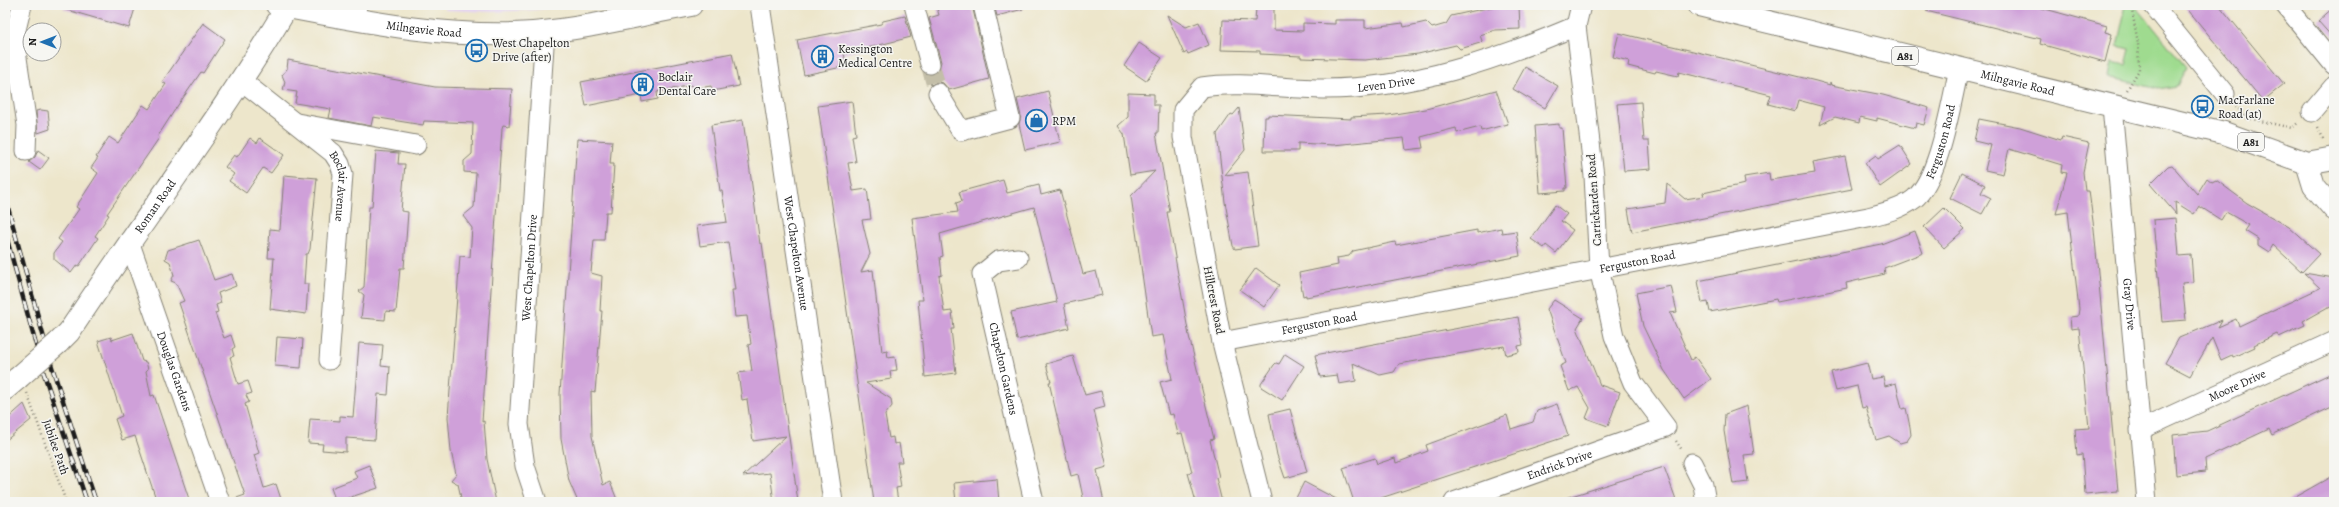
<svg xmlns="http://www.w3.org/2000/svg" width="2339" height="507" font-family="Alegreya,serif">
<rect width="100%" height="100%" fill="#f6f6f2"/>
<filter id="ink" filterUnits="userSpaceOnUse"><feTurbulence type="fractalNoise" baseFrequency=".025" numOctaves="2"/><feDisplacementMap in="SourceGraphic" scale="8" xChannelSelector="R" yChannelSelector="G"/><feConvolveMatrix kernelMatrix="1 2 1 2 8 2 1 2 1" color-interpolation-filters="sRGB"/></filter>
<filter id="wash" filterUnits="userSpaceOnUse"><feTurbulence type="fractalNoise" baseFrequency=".012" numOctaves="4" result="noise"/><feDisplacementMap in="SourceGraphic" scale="16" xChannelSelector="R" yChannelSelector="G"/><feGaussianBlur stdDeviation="0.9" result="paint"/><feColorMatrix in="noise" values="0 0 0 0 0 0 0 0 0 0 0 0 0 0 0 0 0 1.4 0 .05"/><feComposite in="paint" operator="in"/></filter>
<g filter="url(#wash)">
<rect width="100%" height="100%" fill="#ede6cb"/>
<path fill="#e4d3f1" d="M445,5H578L534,10L492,12L445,10Z"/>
<path fill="#9fdb8f" stroke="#5e7c56" d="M2126,5H2135L2186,67L2177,86L2158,89L2109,77L2112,62L2126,65L2130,49L2117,46Z"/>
<g id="blocks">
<path fill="#cfa0d9" d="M65,5H136L129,28L64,9Z
M947,5H972L989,79L949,90L943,83L937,82L931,85L928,75L938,71L941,62L929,18L939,15L937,8Z
M994,5H1022L1023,9L997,16Z
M1500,5H1519L1520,29L1495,30L1480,35L1482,41L1480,43L1460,49L1456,45L1418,54L1365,60L1301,58V56L1260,54V51L1221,50L1223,20L1255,21L1256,8L1274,9V30L1303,31V23L1335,24V20H1365V28L1403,23L1404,27L1426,22L1432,28L1446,24L1451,16Z
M1927,5H2039L2038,7L2107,26L2105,32L2112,34L2105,62L2040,44L2041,39L1926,11Z
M2184,5H2219L2284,84L2263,101Z
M2334,7V39L2318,21Z
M1167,15L1186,27L1199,22L1209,45L1188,54L1187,52L1184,54Z
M905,16L911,37L844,54L847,66L804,75L797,40L881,24L883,21Z
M203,23L225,39L203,73L201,72L176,108L158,136L159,138L107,214L109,215L95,236L98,238L79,266L77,265L71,273L54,259V253L62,242L58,239L79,209L76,207L98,173L91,168L98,158L96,157L109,137L118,143L143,105L149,109L166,84L162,82Z
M1619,33L1816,81L1830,85V82L1831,85L1883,95L1929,108L1924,125L1916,123L1915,128L1877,118V121L1860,117L1859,123L1835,117L1820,125L1824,107L1798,100L1795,111L1768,104L1771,95L1679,72L1678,76L1656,71L1655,73L1628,66L1629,61L1613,57Z
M1139,43L1162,58L1146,81L1124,66Z
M732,53L739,86L712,91L711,86L693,89L692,85L657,92L658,99L642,102L641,95L586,106L581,82Z
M288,60L435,87L512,89L509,126L503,125L502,128L482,422L484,421L487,459L496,502H462L458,484L451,480L456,474L451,451L448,417L460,256L470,257L472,228L463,216L474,207L476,173L464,172V161L472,154L473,123L424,121L423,125L373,117L371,126L329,118L331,109L295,103L297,92L283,90L285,82L282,75L287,69Z
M1525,67L1558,86L1545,108L1513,89Z
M1496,90L1508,124L1481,131L1480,127L1457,133L1456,128L1421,137L1423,148L1406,150L1404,138L1333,145L1298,143V151H1264L1265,117H1268V115L1351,119V117L1388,115L1426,109Z
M1048,91L1060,142L1025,150L1019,124L1021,116L1017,99Z
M1128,93L1154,94V105H1159L1158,133H1156L1170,212H1167L1189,336L1214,439L1210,440L1219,477L1216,478L1222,502H1196L1188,473L1192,472L1182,433L1178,434L1173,414L1169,415L1160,382L1172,379L1163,335L1151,337L1131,196L1155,171L1130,175L1124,134L1118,126L1128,117Z
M852,101L856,135L852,136L856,162L848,163L853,191L867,189L871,219L862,220L870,254L861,272L873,270L882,352L887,351L888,358L895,357L897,370L890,371L891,379L866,383L891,399L892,406L885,415L889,438L893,437L894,444L899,443L902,462H897L901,487L896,488L898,502H874L818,106Z
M1641,102L1644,141H1649L1651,169L1624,171L1617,104Z
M1239,108L1245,150L1225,175L1248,172L1258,246L1235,249L1233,246L1225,202L1217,134L1231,114L1233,115Z
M41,110L48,111L50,129L38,133L36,111Z
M1979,119L2020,127L2061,140L2062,137L2089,143L2083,172L2085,191H2089L2094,229L2118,491L2085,494L2082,454L2077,455L2075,429L2089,428L2079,328L2071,329L2070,317L2078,316L2079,309L2068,212L2056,214L2067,173L2061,172L2062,165L2009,149L2003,174L1985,170L1991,145L1974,141Z
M743,120L760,244L762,243L798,502H774L770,473L743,476L786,436L753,441L747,399L742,400L738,373L752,371L748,345L751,344L747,316L735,317L732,290H735L728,242L700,246L697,226L727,222L722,191H720L711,125Z
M1559,124V128H1562L1567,188H1565V191L1540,193L1535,126Z
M250,138L257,143L260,138L284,155L271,173L263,168L246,193L229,181L234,174L225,167L234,155L237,157Z
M577,139L612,141L610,164H614L611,212H606L604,240H594L591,273L602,276L600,311H602L595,392L591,391L592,436L603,485L610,482L618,502H578L569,481L561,439L560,394Z
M1900,145L1912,164L1880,187L1865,163L1876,155L1878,159Z
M38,150L49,158L40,170L29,162L35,157Z
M376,151L399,153L398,164H405L401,211L408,212L404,268H400L396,312L386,311L385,320L361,318L364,295L359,291L364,287L369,207H372Z
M1845,156L1852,189L1632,232L1628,209L1665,203L1667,184L1685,199L1704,196L1703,193L1745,184L1744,177L1769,173L1770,180L1815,173L1813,162Z
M2172,165L2197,194L2207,178L2212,182L2216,180L2247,203L2289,227L2319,254L2302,272L2273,245L2269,252L2258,245V239L2245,231L2249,225L2226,212L2221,220L2199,206L2194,214L2175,202L2176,214L2150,184L2168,166Z
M1962,173L1985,185L1981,193L1991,198L1982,214L1950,198Z
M284,175L317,178L310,249L308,254H306L304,284H308L306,314L270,309L274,258H268L270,229L280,230Z
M1003,180L1007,193L1039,185L1041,195L1060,190L1083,274L1096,271L1102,295L1064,304L1069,328L1017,340L1011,312L1057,302L1034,207L940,234L943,256L940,257L942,275L939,276L944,312L952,311L954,329H951L956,373L925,377L918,300H923L912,218L958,212L956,203L962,201L959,192Z
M1555,205L1567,214L1561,221L1573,230L1556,253L1546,245L1544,248L1531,239Z
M1944,208L1965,229L1944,248L1924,227Z
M2176,218L2179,256L2191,255L2193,282L2182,283L2186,320L2162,322L2153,220Z
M1501,228L1502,233L1516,231L1520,256L1306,297V295L1303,296L1299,273L1338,265L1337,258L1349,256L1353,251L1395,242L1396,245L1477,230V233Z
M1915,231L1923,253L1884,268L1885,274L1846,283L1847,288L1777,302L1776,299L1710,312L1708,302L1702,303L1698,281L1881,244Z
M199,240L214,280L232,274L236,286L218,293L221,303L216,305L218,312L215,313L224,338L231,335L235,347L232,349L234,356L230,357L238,384L248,381L252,393L246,395L249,402L245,404L259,453L254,455L264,488L276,484L282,502H231V500L245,495L179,303L184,301L176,283L171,281L174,275L170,262L165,259L168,250Z
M1256,268L1279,285L1264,307L1240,290Z
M2304,273L2334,278V308L2328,307L2303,321L2305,325L2279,337L2277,334L2254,345L2255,347L2233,357L2232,355L2221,360L2212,338L2190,376L2165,363L2179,338L2222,320L2218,327L2236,319L2239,326L2320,288Z
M1671,286L1677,312L1670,313L1691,360L1695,357L1711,379L1684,399L1664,370L1643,326L1636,293Z
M1554,300L1583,318L1577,328L1600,385L1620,392L1608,426L1586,418L1590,408L1578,387L1569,391L1560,366L1566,363L1547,309Z
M1518,317L1523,345L1518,346L1519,352L1506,355L1504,346L1399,364L1394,372L1380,375L1353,363L1356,381L1339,384L1337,375L1320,377L1315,355Z
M133,333L142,361L146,362L148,369L146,371L151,396L154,395L190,502H157L135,436L122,440L115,419L122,416L98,341L111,337L112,340Z
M277,337L303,339L301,368L275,366Z
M359,343L383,345L381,366L390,367L388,395L378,394L375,440L346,438V452L322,450L323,444L308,443L310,419L340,421V416L353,417Z
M1285,354L1304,366L1282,400L1261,387V384L1274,365L1276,363L1279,364Z
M1073,356L1085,395L1101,391L1105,407L1094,410L1107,467L1097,470L1104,502H1084L1078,474L1071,476L1049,382H1051L1046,364Z
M1867,363L1871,379L1883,377L1885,386L1896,383L1902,409L1906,408L1910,427L1911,435L1907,441L1900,443L1889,436L1876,440L1866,407L1862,408L1857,386L1836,391L1831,372Z
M2334,372V406L2272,435L2269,429L2205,459L2206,472L2176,475L2173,435L2207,431Z
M24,404L31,420L5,441V421Z
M1557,404L1568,436L1369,502H1354L1343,468L1375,458L1377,464L1395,458L1396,463L1428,451L1426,445L1507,415L1511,429L1533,422L1537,411Z
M1747,406L1754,454L1744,455L1748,482L1733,484L1724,431L1725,414Z
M1290,409L1307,472L1285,478L1277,455L1269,414Z
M369,465L378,488L336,502L331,488L357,478L354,471Z
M1664,467L1677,502H1563L1562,499Z
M2334,475V502H2286Z
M997,479L999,502H956L954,483Z
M1304,482L1342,502H1294Z"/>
</g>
</g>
<g filter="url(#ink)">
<use href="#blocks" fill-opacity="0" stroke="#848174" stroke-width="1"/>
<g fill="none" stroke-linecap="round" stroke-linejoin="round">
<path stroke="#c3bea8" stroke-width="19" stroke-dasharray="19 10" stroke-linecap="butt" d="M930,64L938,93"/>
<defs>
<g id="minor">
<path d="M22,5L14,38L27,125L26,151"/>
<path id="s1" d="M760,5L833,502"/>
<path d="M914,5L930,64"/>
<path d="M2153,5L2225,94"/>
<path d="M2285,5L2334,65"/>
<path d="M355,19L357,5"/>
<path id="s2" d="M242,81L333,153L340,164L343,174L329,360"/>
<path d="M938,93L961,131L1010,118L983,5"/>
<path id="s3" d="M2112,106L2147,502"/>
<path d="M2312,112L2334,86"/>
<path d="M297,123L416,145"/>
<path id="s4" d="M129,241L220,502"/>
<path id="s5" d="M1018,258L998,261L982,274L1034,502"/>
<path id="s6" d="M1222,342L1868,217C1884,213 1901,209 1914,199C1940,178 1951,102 1959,69"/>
<path id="s7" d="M2140,430L2334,341"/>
<path d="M1692,463L1703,485L1706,502"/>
<path id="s8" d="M537,502L525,466L519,424L545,31"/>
<path id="s9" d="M1262,502L1222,342L1183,137V110L1202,87C1242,81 1283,89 1324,89C1412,89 1496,60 1576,26"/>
<path id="s10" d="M1454,502L1666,427L1633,383L1614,336L1599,268L1594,176L1576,26L1581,5"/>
</g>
<g id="major">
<path id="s11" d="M277,5C361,21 447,39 533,33C586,29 638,15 691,5"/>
<path id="s12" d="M1699,5L2224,133L2307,163L2334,158"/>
<path d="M2307,163L2314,186L2334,209"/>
<path id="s13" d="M58,343L69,332C141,223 220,119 287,7"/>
<path d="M5,389L18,378"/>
</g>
</defs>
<use href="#minor" stroke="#848174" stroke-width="21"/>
<use href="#major" stroke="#848174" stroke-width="24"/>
<path stroke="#848174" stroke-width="2.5" stroke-dasharray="1 3" stroke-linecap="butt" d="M2127,90L2139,70L2138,43L2131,5
M2236,106L2247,118L2292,128L2299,122
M2318,127L2324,141
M27,393L66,502
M1676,441L1682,450"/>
<use href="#minor" stroke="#fff" stroke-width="19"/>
<use href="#major" stroke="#fff" stroke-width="22"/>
<defs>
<path id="rail" d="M5,197L52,367L96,502
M5,232L44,374L87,502"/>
</defs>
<use href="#rail" stroke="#1c1c1c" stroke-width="4.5"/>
<use href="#rail" stroke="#f6f6f2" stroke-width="3" stroke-dasharray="9" stroke-linecap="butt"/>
<defs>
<path id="major-bridge" d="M18,378L58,343"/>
</defs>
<use href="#major-bridge" stroke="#848174" stroke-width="24" stroke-linecap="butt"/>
<use href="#major-bridge" stroke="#fff" stroke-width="22"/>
</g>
</g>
<defs>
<symbol id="bus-ring" viewBox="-11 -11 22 22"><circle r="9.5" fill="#f6f6f2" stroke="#1f6fb2" stroke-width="1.5"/><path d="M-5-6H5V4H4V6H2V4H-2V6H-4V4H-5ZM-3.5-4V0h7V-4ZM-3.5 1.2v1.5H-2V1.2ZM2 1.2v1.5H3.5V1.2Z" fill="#1f6fb2"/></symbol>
<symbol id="building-ring" viewBox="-11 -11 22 22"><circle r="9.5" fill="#f6f6f2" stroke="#1f6fb2" stroke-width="1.5"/><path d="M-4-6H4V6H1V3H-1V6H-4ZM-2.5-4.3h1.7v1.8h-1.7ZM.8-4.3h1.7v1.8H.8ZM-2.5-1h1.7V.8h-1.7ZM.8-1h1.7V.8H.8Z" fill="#1f6fb2"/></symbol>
<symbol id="shop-ring" viewBox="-11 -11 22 22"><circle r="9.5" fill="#f6f6f2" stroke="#1f6fb2" stroke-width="1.5"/><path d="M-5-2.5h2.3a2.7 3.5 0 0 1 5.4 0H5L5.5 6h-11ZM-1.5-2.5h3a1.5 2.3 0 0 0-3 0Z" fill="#1f6fb2"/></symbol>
</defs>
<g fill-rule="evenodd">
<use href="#bus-ring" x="464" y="38" width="25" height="25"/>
<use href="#building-ring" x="810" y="44" width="25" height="25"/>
<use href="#building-ring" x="630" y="72" width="25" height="25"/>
<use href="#bus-ring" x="2190" y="94" width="25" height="25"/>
<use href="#shop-ring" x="1024" y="108" width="25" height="25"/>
</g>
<g text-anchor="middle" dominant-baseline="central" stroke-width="3" stroke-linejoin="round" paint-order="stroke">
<g fill="#f6f6f2" stroke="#5d5d5c" stroke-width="1">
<rect x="1892" y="47" width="26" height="18" rx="3"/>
<rect x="2238" y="133" width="26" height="18" rx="3"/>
</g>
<g font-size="11" font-weight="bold" fill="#1c1c1c">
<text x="1905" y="56">A81</text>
<text x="2251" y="142">A81</text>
</g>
<g font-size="12" fill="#1c1c1c" stroke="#f6f6f2">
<text stroke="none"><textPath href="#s11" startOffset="149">Milngavie Road</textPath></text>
<text stroke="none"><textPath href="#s9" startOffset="615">Leven Drive</textPath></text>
<text stroke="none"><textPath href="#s12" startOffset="328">Milngavie Road</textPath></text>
<text stroke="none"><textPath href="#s6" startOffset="772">Ferguston Road</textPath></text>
<text stroke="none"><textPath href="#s2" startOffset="151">Boclair Avenue</textPath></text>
<text transform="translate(1594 200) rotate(-94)">Carrickarden Road</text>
<text stroke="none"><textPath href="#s13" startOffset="168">Roman Road</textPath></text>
<text stroke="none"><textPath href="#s1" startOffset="251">West Chapelton Avenue</textPath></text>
<text stroke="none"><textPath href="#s6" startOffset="423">Ferguston Road</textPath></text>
<text stroke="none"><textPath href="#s8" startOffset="237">West Chapelton Drive</textPath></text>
<text transform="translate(1214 300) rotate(79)">Hillcrest Road</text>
<text stroke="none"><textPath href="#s3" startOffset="199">Gray Drive</textPath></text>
<text stroke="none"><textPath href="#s6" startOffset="99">Ferguston Road</textPath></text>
<text stroke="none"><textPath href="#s5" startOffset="138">Chapelton Gardens</textPath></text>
<text stroke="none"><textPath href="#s4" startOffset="138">Douglas Gardens</textPath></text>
<text stroke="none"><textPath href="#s7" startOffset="107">Moore Drive</textPath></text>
<text transform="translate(56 447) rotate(71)">Jubilee Path</text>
<text stroke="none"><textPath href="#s10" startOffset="112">Endrick Drive</textPath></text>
</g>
<g font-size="12" fill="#1c1c1c" stroke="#f6f6f2" text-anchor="start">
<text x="492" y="43">West Chapelton<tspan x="492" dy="14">Drive (after)</tspan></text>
<text x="838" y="49">Kessington<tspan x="838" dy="14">Medical Centre</tspan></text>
<text x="658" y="77">Boclair<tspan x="658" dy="14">Dental Care</tspan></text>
<text x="2218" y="100">MacFarlane<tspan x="2218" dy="14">Road (at)</tspan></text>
<text x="1052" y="121">RPM</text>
</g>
</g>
<rect width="2339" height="507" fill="none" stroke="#f6f6f2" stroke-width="20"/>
<g transform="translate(42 42) rotate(270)"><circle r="19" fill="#f6f6f2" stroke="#9f9f9c"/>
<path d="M0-3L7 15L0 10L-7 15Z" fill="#1f6fb2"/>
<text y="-6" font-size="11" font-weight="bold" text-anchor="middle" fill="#1c1c1c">N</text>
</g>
</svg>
